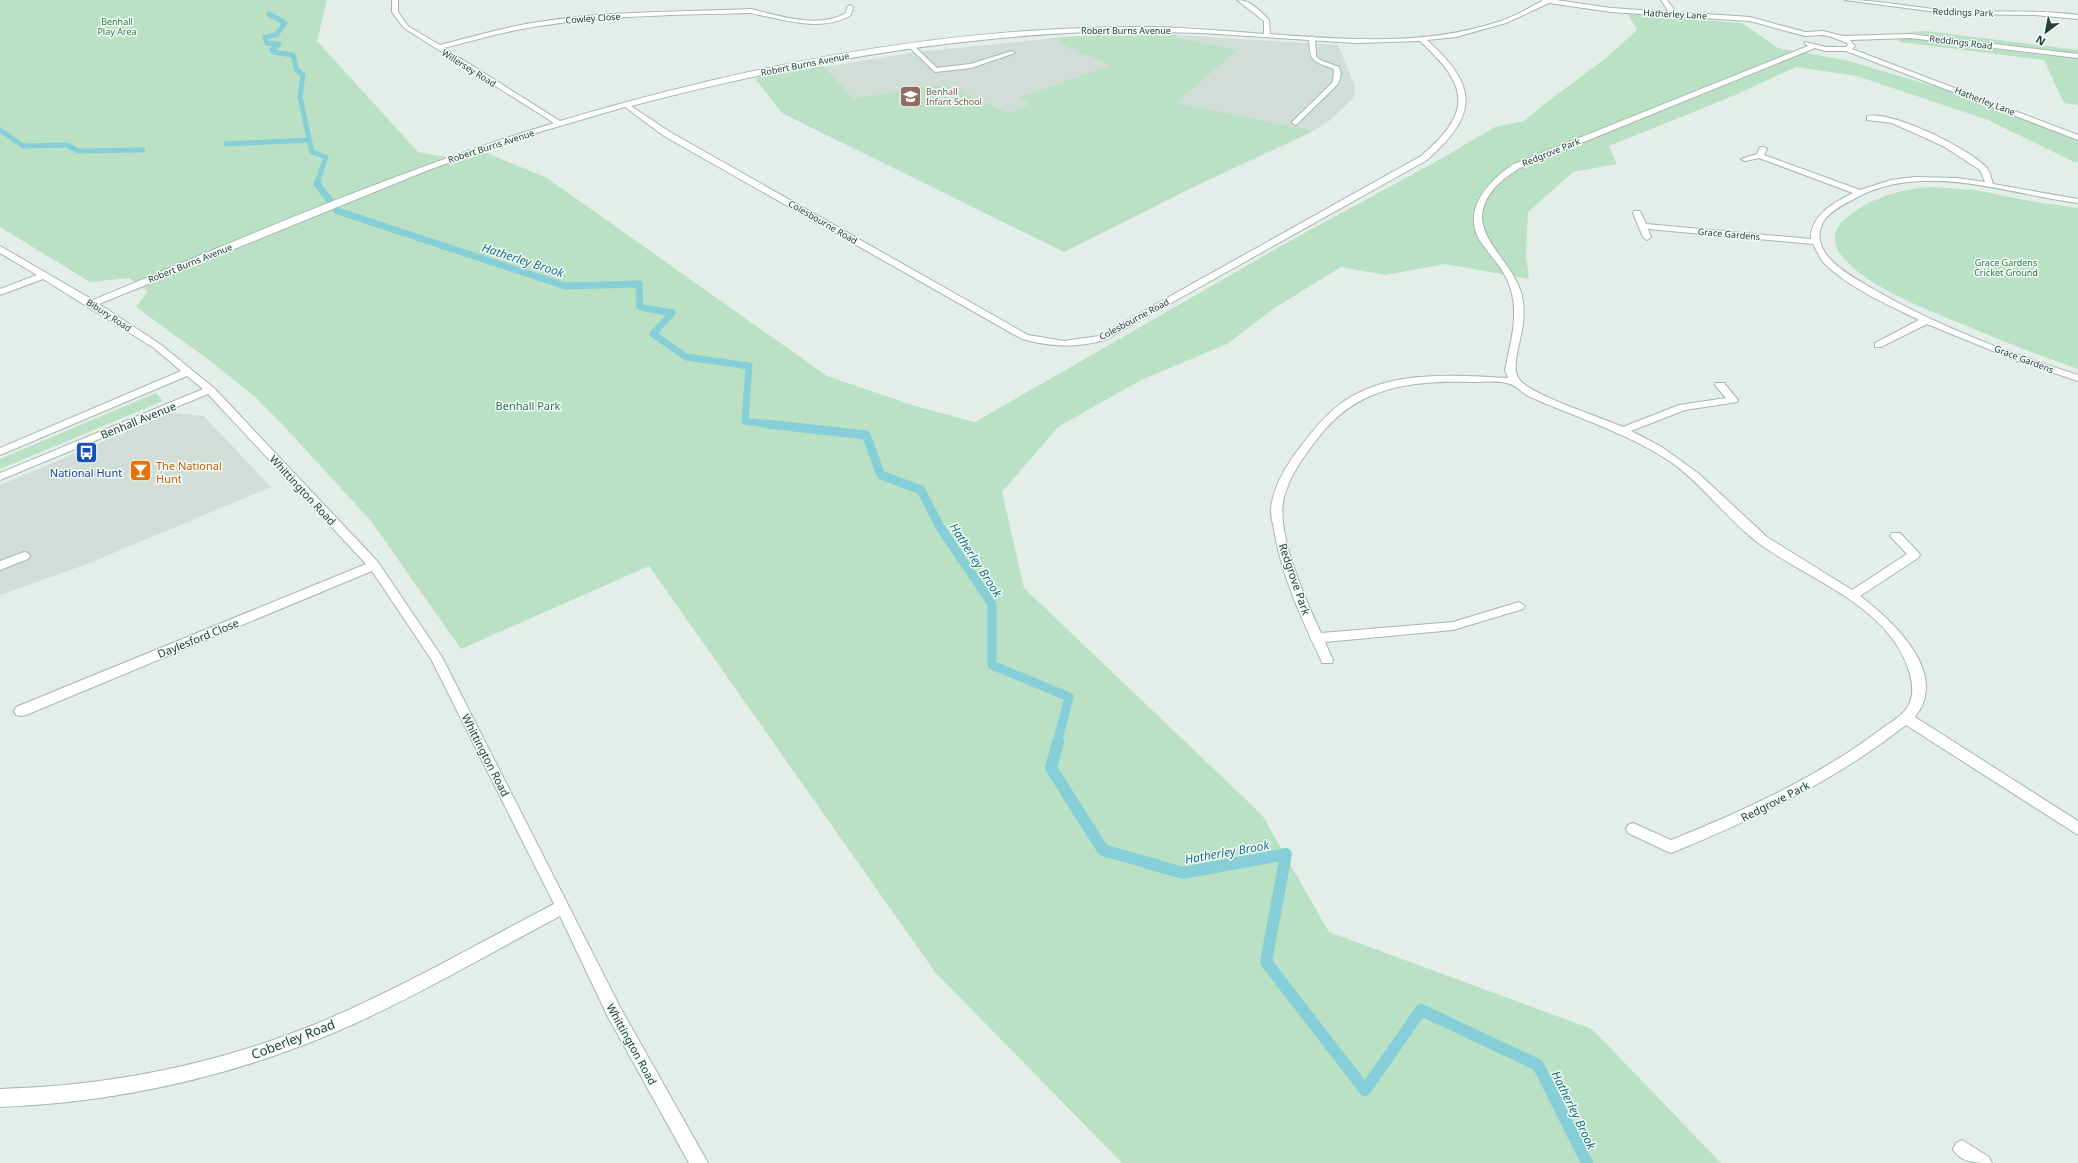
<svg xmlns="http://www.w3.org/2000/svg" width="2078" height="1163" font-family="'Noto Sans',sans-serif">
<rect width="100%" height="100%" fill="#e3eee8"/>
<path fill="#d1ded7" d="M1111,34L1176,35L1338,45L1355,86L1354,98L1328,122L1306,135L1189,189L1064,252L782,113L755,78L917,52L1054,38Z
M171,413L204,416L271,487L87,564L0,595V485Z"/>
<path fill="#bae1c3" d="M0,0H327L317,41L418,152L452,158L477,149L547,178L827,376L918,407L975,422L1288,242L1437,161L1495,127L1524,121L1543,105L1606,58L1637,30L1628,14L1742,23L1778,48L1845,60L1953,92L2078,141V162H2074L1988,120L1857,76L1796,67L1733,96L1609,146L1617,164L1573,172L1528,212L1526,256L1529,279L1445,264L1385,275L1341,267L1273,309L1227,344L1141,380L1058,427L1002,492L1024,588L1262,815L1329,932L1592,1029L1721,1163H1122L935,972L649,566L461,649L371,521L282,424L255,397L213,363L136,307L148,291L129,278L90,282L0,227Z
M1926,31L2078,50V54L1907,32Z
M1111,34L1176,35L1175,38L1237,50L1176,103L1312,131L1189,189L1064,252L782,113L755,78L823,66L854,99L910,89L946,85L1008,113L1031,104L1018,98L1111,65L1067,47L1054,38Z
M1896,38L1929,40L2041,55L2040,51L2078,56V105L2064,103L2044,60L1900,42Z
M1931,187L1975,190L2035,202L2078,208V369C2040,356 2002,341 1965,325C1938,314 1796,263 1845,219C1869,198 1900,189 1931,187Z
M156,393L163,401L0,469V459Z"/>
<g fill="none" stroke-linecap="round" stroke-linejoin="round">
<path stroke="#86cfd8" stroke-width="5" d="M269,14L285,23L276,35L265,37L267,43L279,44L272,50L273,52L293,55L296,69L303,75L300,97L312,152L326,157L317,183
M0,130L23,146L67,145L78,151L143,150
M226,144L309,140"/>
<path stroke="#86cfd8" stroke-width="7" d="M318,182L317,184L338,211L565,286L639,284L640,307L672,313L653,334L686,357L749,366L745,421L776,425"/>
<path stroke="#86cfd8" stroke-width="9" d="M767,424L866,435L881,475L921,490L940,527L992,604V665L1069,697L1057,743"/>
<path stroke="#86cfd8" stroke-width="12" d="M1058,742L1051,768L1103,850L1183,873L1286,854L1266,962L1365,1090L1421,1010L1538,1065L1587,1163"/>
<defs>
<path id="lane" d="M850,5L853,7L851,15C826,30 796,23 769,17C762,15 753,15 748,11L751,9C780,16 818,29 846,13L847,7Z
M1312,36L1315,38L1316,56L1320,60L1339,67L1341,74L1338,84L1296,125L1292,123L1293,121L1333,82L1334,69C1312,61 1310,62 1309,38Z
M909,45H913L937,68L970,64L1012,51L1015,53L971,68L935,72L909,47Z
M24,552L28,553L30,556L28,559L0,570V561Z"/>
<path id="street" d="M392,0H398V12L408,26L440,45C472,37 504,27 538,22C608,11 680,12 751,9L754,11L751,13C680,15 609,15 539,26C506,31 475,40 444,48L560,121C751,64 953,25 1153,27C1190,28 1227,31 1264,34V21L1237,0C1251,0 1260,11 1269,20L1270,34C1347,40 1427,46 1501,21C1515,16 1529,8 1542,1L1541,0H1556L1611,8L1669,12L1661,0H1667L1676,12L1750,17L1805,32L1823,31L1843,36L1910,34L2078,54V58L1910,38L1850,40L1855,46L1852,49L2078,135V140L1846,51H1825L1815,48L1520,168C1502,179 1484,193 1482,216C1481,242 1515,266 1522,296C1524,305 1524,314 1523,323C1522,338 1510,368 1519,379C1530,395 1601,417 1623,427L1679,405L1726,398L1715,385L1716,383H1724L1738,400L1737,402L1685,410L1631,431L1662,447L1699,474L1767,537L1852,590L1907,554L1890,536L1892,533H1900L1918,552L1920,555L1918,558L1860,596C1893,621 1950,673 1915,717L2078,821V835L1906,725C1836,780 1758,817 1676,851L1671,853L1666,851L1628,833L1626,829L1628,825L1633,823L1671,840C1746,810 1820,776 1884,727C1894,720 1906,713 1910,702C1914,692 1912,681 1909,671C1889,605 1808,580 1757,542C1726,518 1703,485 1671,462C1627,433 1578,418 1530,397C1523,394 1517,386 1510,384C1500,380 1484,382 1473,382C1412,380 1357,386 1318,438C1304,456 1290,475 1284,497C1275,533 1306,600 1321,633L1453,622L1519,602L1525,606L1523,609L1453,630L1325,642L1333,660L1332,663H1322L1321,660C1302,620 1283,579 1275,535C1274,527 1271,519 1271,511C1272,488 1287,464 1301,446C1313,430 1325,416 1340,404C1387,369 1453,375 1508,378L1505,370C1510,345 1518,319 1512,294C1507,271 1493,260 1481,242C1460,211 1489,180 1514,164L1808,46L1805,44V42L1826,47H1846L1848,45L1847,43L1832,37L1823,35L1805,36L1750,21L1611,12L1549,3L1506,23L1456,37L1427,40C1478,86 1479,114 1427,160L1105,340C1076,348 1051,347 1022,339L664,136L625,107L529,135L431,169L99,304L160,344L214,388L378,562L442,657L620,1007L708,1163H689L608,1017L560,916C492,952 426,991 356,1023C244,1074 124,1102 0,1107V1089C108,1086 215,1065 316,1024C398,990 475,945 554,904L431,659L372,571L26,715L21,716L16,715L14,711L16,707L366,564L208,394L0,480V473L203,389L187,376L0,455V448L181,371L154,348L43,279L0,295V289L37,275L0,253V246L93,300C245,237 396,171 554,123L404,28L392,12ZM1118,31L1202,33L1356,43L1420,41C1469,86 1473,112 1421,156L1099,336L1064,341L1028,335L670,132L631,106C791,64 953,35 1118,31Z
M1845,0C1881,0 1916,8 1952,11C1994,13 2036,9 2078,15V19L2035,15L1951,14Z
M1867,116C1893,111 1968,148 1986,167C1990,171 1991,178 1993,184L2078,199V203C2007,194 1924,161 1856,198C1846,203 1834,209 1826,218C1815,232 1819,247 1830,259C1842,272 1860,281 1875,290C1938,326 2008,353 2078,375V381L2015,360L1927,324L1881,347H1875V343L1919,320C1887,304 1850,289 1824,263C1820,258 1816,250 1813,244L1648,229L1651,237L1647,240L1643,237L1633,213L1634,211H1640L1646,224L1811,239C1810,215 1835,202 1853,193L1759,158L1745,161L1741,159L1757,154L1760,147H1763L1767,149L1764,155L1860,190L1891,180L1914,177L1956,178L1985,182L1980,170L1943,146L1892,123L1867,120Z
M1962,1140L1989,1157L1992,1163C1977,1163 1960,1163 1953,1149L1956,1143Z"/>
</defs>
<use href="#lane" stroke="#a5b7af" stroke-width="2"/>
<use href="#street" stroke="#a5b7af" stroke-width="2"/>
<use href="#lane" fill="#fff" fill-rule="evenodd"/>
<use href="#street" fill="#fff" fill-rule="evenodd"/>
</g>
<defs>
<symbol id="school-square" viewBox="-11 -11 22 22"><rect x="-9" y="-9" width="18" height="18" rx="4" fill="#8d6e63" stroke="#f4faf7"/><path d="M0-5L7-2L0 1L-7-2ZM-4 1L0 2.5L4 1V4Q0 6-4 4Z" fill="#fff"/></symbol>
<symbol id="bus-square" viewBox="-11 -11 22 22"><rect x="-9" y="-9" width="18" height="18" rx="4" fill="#1a4fb4" stroke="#f4faf7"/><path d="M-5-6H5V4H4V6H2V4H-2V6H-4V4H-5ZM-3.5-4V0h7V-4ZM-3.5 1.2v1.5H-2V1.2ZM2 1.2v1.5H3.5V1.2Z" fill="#fff"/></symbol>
<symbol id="bar-square" viewBox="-11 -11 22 22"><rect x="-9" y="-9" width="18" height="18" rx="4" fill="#e8710a" stroke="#f4faf7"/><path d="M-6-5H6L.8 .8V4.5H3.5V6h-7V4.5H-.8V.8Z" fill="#fff"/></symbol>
</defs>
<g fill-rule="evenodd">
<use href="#school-square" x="898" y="84" width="25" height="25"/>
<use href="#bus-square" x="74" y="440" width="25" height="25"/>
<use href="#bar-square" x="128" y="458" width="25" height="25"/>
</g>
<g text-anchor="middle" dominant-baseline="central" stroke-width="3" stroke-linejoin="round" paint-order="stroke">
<g font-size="9" fill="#204137" stroke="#f4faf7">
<text transform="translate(1963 12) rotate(2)">Reddings Park</text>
<text transform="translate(1675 14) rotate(3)">Hatherley Lane</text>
<text transform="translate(593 18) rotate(-4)">Cowley Close</text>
<text x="1126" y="30">Robert Burns Avenue</text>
<text transform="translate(1961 42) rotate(7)">Reddings Road</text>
<text transform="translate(805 64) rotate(-11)">Robert Burns Avenue</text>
<text transform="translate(469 68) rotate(32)">Willersey Road</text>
<text transform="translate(1985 101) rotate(21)">Hatherley Lane</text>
<text transform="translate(491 146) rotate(-18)">Robert Burns Avenue</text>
<text transform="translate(1551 152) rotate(-22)">Redgrove Park</text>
<text transform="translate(823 222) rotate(30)">Colesbourne Road</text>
<text transform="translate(1729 234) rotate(5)">Grace Gardens</text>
<text transform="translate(190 263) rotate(-22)">Robert Burns Avenue</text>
<text transform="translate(109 315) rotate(33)">Bibury Road</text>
<text transform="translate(1134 319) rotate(-28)">Colesbourne Road</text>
<text transform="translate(2024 359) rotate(21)">Grace Gardens</text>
</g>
<g font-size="9" fill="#277c44" stroke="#f4faf7">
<text x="117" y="21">Benhall<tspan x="117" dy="10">Play Area</tspan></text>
<text x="2006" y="262">Grace Gardens<tspan x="2006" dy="10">Cricket Ground</tspan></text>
</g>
<g font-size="9" fill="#785e54" stroke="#f4faf7" text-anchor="start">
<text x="926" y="91">Benhall<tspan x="926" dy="10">Infant School</tspan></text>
</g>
<g font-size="11" fill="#277c44" stroke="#f4faf7">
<text x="528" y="405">Benhall Park</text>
</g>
<g font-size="11" fill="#204137" stroke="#f4faf7">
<text transform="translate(138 420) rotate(-22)">Benhall Avenue</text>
<text transform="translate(303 490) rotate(47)">Whittington Road</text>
<text transform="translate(1295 579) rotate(71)">Redgrove Park</text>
<text transform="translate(198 638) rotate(-22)">Daylesford Close</text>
<text transform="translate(486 755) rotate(63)">Whittington Road</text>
<text transform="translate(1775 801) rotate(-27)">Redgrove Park</text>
<text transform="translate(632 1044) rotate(61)">Whittington Road</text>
</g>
<g font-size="11" fill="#c56008" stroke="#f4faf7" text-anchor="start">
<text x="156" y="465">The National<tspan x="156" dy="13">Hunt</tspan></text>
</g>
<g font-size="11" fill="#164399" stroke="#f4faf7">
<text x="86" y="472">National Hunt</text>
</g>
<g font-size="12" font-style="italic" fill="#147583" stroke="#f4faf7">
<text transform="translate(523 260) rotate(18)">Hatherley Brook</text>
<text transform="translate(976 560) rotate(57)">Hatherley Brook</text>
<text transform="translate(1227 852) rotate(-10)">Hatherley Brook</text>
<text transform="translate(1574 1110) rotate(64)">Hatherley Brook</text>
</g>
<g font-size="13" fill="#204137" stroke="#f4faf7">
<text transform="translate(293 1039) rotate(-21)">Coberley Road</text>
</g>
</g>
<g transform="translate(2046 32) rotate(212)" stroke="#f4faf7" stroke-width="3" paint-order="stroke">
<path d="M0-3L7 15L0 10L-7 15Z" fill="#204137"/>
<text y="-6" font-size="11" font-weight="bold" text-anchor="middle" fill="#204137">N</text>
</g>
</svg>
